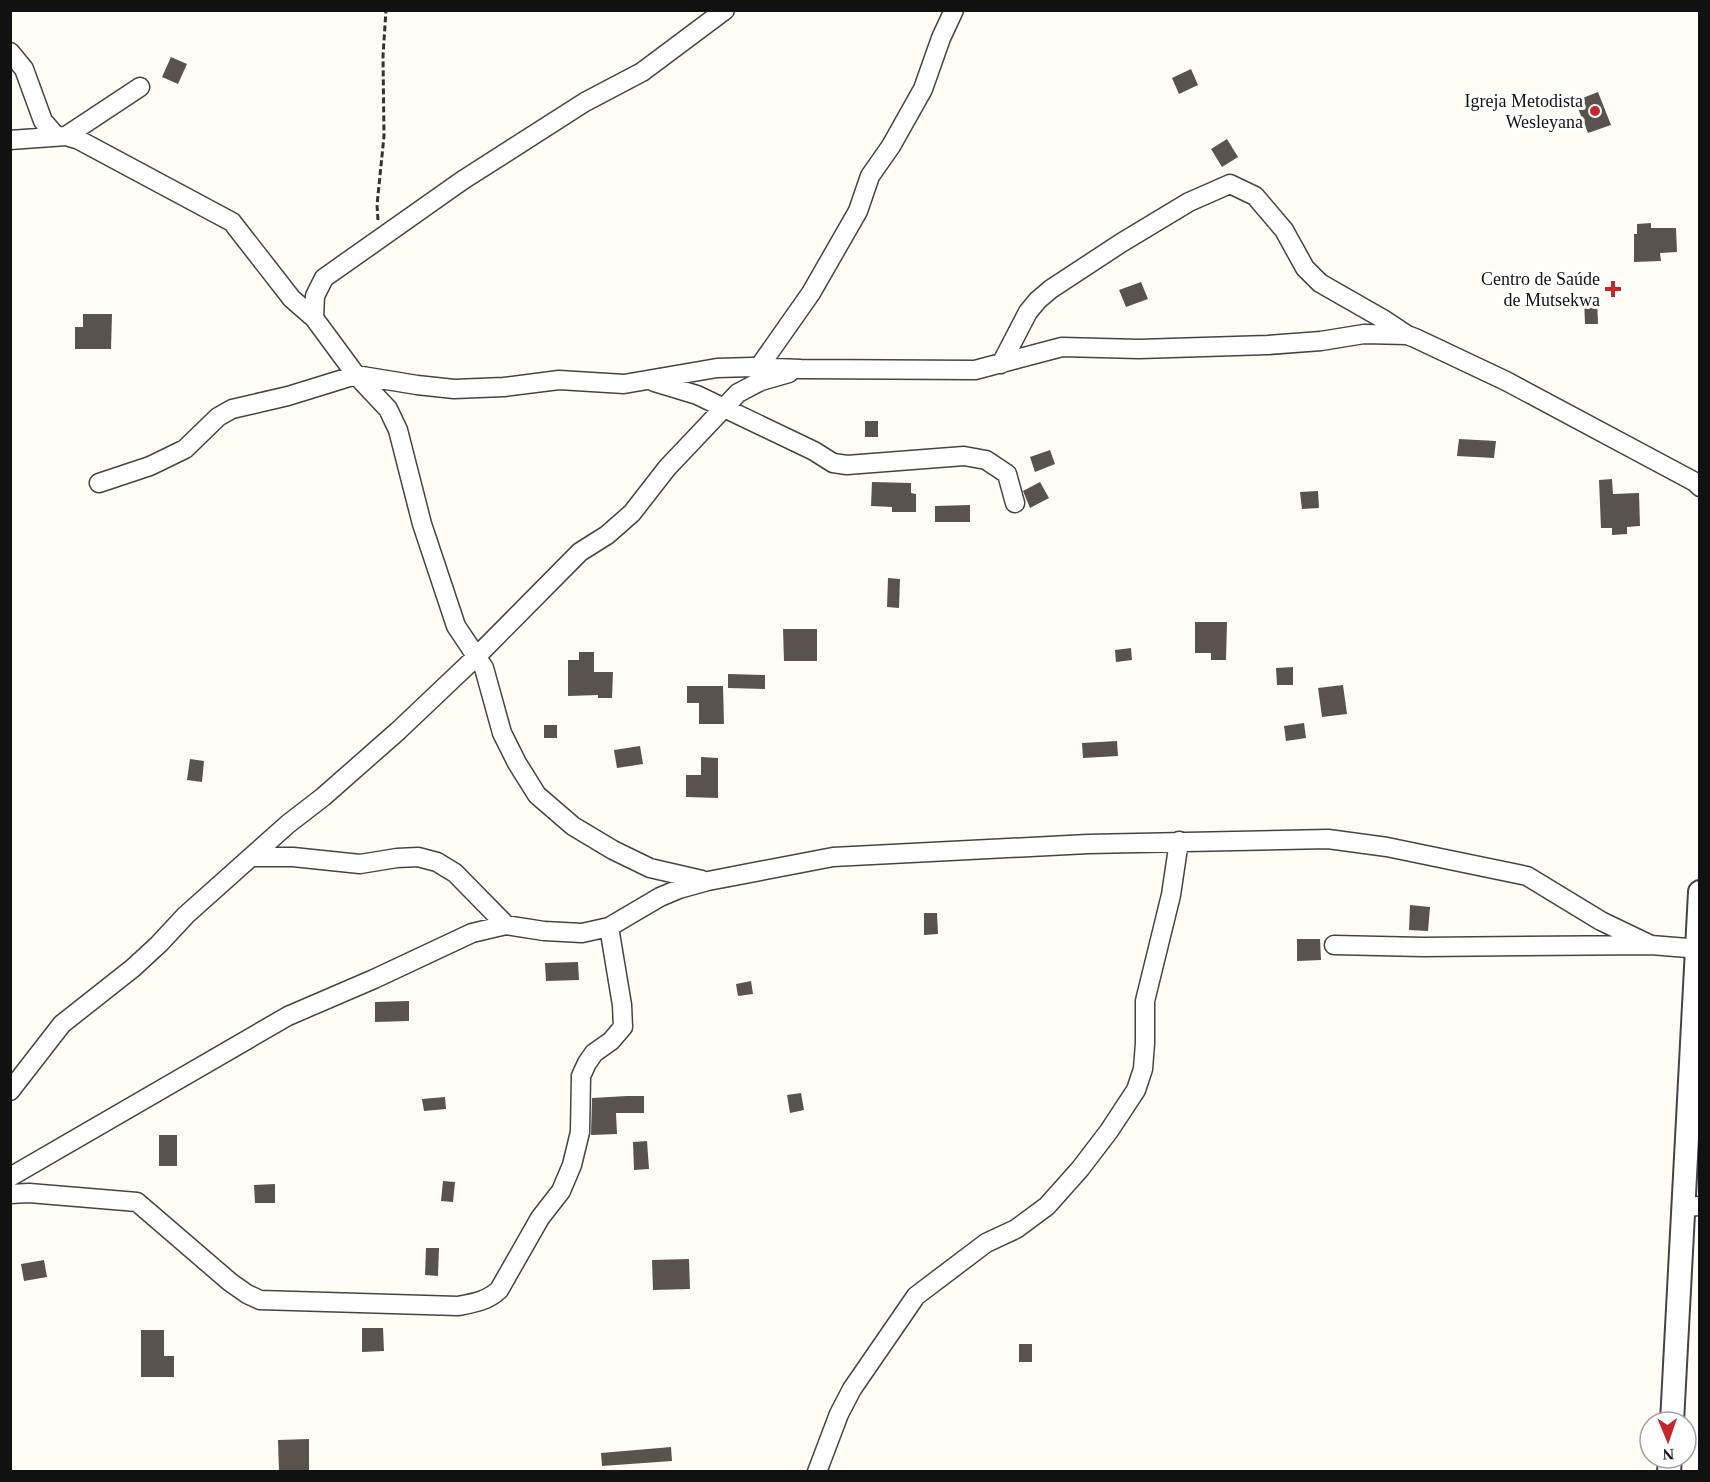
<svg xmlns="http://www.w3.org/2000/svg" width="1710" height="1482" font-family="'Times New Roman',serif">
<rect width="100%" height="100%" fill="#fffdf5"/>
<path fill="#5a524d" d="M171,57L187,64L178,84L162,77Z
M1191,69L1198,85L1179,94L1172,78Z
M1598,92L1611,125L1588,133L1575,101Z
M1227,139L1238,157L1222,167L1211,149Z
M1651,223V228H1676L1677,252L1660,253L1661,261L1634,262V234H1637V224Z
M1141,282L1148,299L1126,307L1119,290Z
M1597,297L1598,324H1585L1584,298Z
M83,314H112L111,349H75V327H83Z
M865,421H878V437H865Z
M1459,439L1496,441L1494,458L1457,456Z
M1050,450L1055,464L1035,472L1030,457Z
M1612,479L1613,494L1639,493L1640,526L1627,527V534L1612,535V528H1601L1599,480Z
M872,482L911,483V493L916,494V512H892V507L871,506Z
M1040,482L1049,498L1030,508L1023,491Z
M1318,491L1319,508L1302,509L1300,492Z
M970,505V522H935V506Z
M888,578L900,579L899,608L887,607Z
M1195,622H1227L1226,660H1211V653H1195Z
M783,629H817V661H784Z
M1131,648L1132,660L1116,662L1115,650Z
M579,652H594V672H613L612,698H598V695L568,696V660H579Z
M1293,667V685H1277L1276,668Z
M728,674L765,675V689L728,688Z
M1343,685L1347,714L1322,717L1318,688Z
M687,686H723L724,724H699V703H687Z
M1304,723L1306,738L1286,741L1284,726Z
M544,725H557V738H544Z
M1117,741L1118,756L1083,758L1082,743Z
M640,746L643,764L617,768L614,750Z
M701,757L718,758V798L686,797V775H701Z
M190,759L204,761L202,782L187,780Z
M1410,905L1430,907L1428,931L1409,930Z
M924,913H937L938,934L924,935Z
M1297,939H1320L1321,960L1297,961Z
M578,962L579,980L546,981L545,963Z
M751,981L753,994L738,996L736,984Z
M409,1001V1021L375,1022V1002Z
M801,1093L804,1110L790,1113L787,1095Z
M627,1096H644V1113H616L617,1134L591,1135L592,1098Z
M445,1097L446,1109L424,1111L422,1099Z
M159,1135H177V1166H159Z
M647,1141L649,1169L634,1170L633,1142Z
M443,1181L455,1182L453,1202L441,1201Z
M275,1184V1203H255L254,1185Z
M426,1248H439L438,1276L425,1275Z
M689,1259L690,1289L653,1290L652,1260Z
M44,1260L47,1277L24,1281L21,1264Z
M362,1328H383L384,1351L362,1352Z
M141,1330H164V1356H174V1377H141Z
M1019,1344H1032V1362H1019Z
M309,1439V1472H279L278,1440Z
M671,1447L672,1461L602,1466L601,1453Z"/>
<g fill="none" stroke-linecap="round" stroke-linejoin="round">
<defs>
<path id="minor" d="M10,52L24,69L43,121L56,136
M66,136L140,87
M10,140L66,136L79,140L232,222L292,299L314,318L356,375L388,409L398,430L422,524L456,626L484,668L502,733L517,763L537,795L573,826L613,850L650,868L702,880
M314,318L315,296L324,278L463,180L585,102L642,72L725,10
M1001,364L1028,312L1038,300L1051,289L1121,243L1189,202L1230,184L1255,196L1284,230L1305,268L1320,283L1383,319L1407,335
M759,367L811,293L858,211L870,176L891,146L923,89L941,38L954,10
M654,382L697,395L814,451L833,463L847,465L964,456L986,460L1007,474L1015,503
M99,483L150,466L185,449L218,417L232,409L288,396L356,375L417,385L454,389L504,387L559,380L624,384L717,368L752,367L801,369L975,370L1062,347L1139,349L1268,345L1321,341L1364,334L1407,335L1415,338L1506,381L1695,482L1700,487
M251,857H293L360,864L397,858L418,857L437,862L455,873L506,925
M1334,945L1423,947L1651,945L1700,949
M10,1091L62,1024L133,968L159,944L186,915L288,824L323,797L398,731L476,657L580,552L607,535L632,513L667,468L738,393L761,381L789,373
M10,1177L288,1016L374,979L472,933L506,925L544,931L582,933L609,927L660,897L679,889L708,881L833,857L1088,844L1328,839L1387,847L1527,876L1601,921L1651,945
M10,1194L29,1193L137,1202L230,1282L247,1294L260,1300L458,1306C474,1303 487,1301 499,1290L540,1218L561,1191L572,1165L580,1132L581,1076L587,1063L594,1053L611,1041L623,1027L622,1005L609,927
M1683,1207L1700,1206
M817,1472L839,1414L852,1389L916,1296L986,1243L1016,1229L1047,1206L1080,1169L1109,1131L1136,1090L1143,1069L1145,1043V1001L1171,895L1179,841"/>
<path id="tertiary" d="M1672,1422L1700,892
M1669,1472L1670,1458"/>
</defs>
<use href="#minor" stroke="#444" stroke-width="21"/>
<use href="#tertiary" stroke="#444" stroke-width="26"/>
<path stroke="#333" stroke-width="3" stroke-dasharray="6 3" stroke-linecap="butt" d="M378,220L377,205L384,136L383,56L386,10"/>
<use href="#minor" stroke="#fff" stroke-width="18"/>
<use href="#tertiary" stroke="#fff" stroke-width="22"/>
</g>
<g fill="#c4262e" stroke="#fff" stroke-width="2">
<circle cx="1595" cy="111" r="6"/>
<path d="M1610 280h6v6h6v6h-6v6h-6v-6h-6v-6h6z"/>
</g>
<g text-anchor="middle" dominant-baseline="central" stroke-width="6" stroke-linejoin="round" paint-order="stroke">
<g font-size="18" fill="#111" stroke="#fff" text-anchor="end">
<text x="1583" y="101">Igreja Metodista<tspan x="1583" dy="21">Wesleyana</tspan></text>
<text x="1600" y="279">Centro de Saúde<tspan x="1600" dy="21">de Mutsekwa</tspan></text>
</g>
</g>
<rect width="1710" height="1482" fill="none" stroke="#111111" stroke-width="24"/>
<g transform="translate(1668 1440) rotate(178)"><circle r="28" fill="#ffffff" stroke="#a0a0a0" stroke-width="1.5"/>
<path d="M0-4.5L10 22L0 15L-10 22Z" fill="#c4262e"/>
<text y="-9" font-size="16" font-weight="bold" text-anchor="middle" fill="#111111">N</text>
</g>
</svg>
